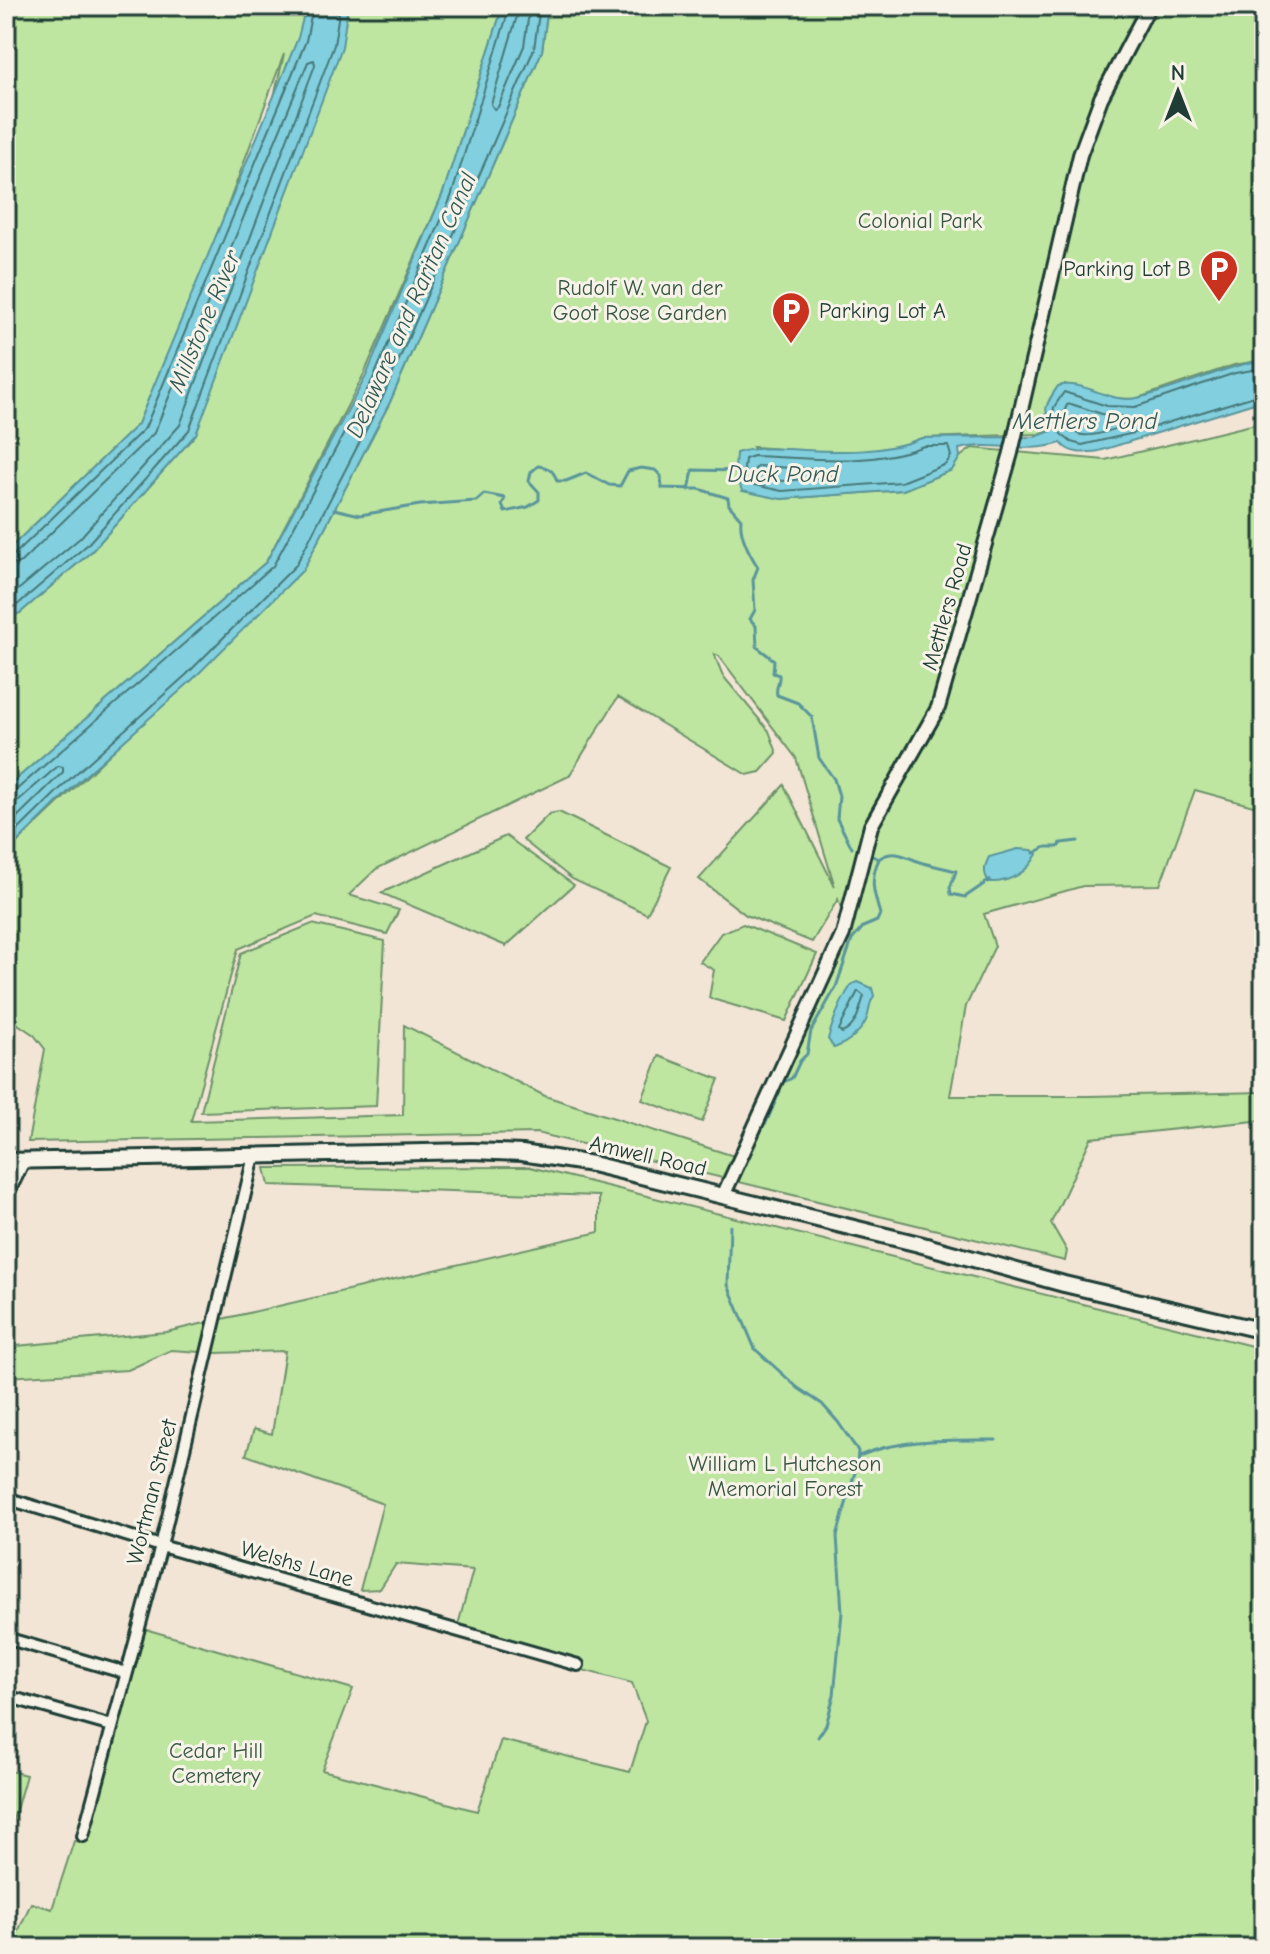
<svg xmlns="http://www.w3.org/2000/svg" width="1270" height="1954" font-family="'Comic Neue',sans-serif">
<rect width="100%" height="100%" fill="#f2e5d6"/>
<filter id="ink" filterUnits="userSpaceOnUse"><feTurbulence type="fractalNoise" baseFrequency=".0125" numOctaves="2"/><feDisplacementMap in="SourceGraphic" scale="16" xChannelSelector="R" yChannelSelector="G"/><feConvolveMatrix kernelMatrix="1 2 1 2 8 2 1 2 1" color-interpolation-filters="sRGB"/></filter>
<g filter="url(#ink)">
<path fill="#bee6a1" stroke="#6e926a" stroke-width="2" fill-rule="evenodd" d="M6,6H503L443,193L364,374L266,562L6,788V608L20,613L92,551L196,434L284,54L211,251L138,424L6,552Z
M548,6H1264V360L1234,365L1135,399L1108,398L1065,384L1045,416L1052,429L1039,434L922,438C870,460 808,450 753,447L781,499L903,490L952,470L960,457L972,448L1105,460L1264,422V809L1195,790L1160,885L1083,886L984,914L995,946L966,1006L950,1096H1089L1264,1092V1120L1091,1138L1051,1223L1067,1251L1065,1261L537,1133L28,1142L45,1049L34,1035L6,1016V853L303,570L390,402L542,51ZM714,654L719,656L796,758L835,887L784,785L699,879L746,915L812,942L838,899L846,923L737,1157L545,1096L404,1025L403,1115L191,1121L238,949L316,916L387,934L399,910L349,895L376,869L569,776L618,697L747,775L760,772L777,753L769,731L723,676Z
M559,812L671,867L647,914L572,879L523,840L549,814Z
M506,836L574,885L506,946L381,893Z
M312,924L385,941L376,1106L201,1112L241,953Z
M743,924L817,954L786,1021L709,998L714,970L700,962L721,933Z
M659,1056L719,1079L702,1122L642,1100Z
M530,1167L1264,1349V1948H6V1942L13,1943L31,1903L52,1909L74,1841L87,1842L145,1629L353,1689L322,1770L477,1811L501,1740L630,1772L646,1721L632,1683L455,1636L473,1570L396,1564L380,1589L360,1590L383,1504L246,1455L254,1429L272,1434L285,1351L216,1353L171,1350L128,1370L6,1377V1347L166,1332L599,1232V1196L269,1185L265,1168Z
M6,1770L26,1775L12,1824L6,1823Z"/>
<path fill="#82d0df" stroke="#5a959b" stroke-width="2" d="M306,6H348L342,47L196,434L92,551L20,613L6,620V552L138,424L298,38Z
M503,6H548L542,51L390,402L303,570L191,681L77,783L6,853V788L266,562L366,376L443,193Z
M1264,360V400L1099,451C1085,453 1070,455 1061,443C1023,455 994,440 959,449L960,457L952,470L903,490L781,499L742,491L735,470L736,453C759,446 781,449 805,450C843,452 886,453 922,438L1035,437L1052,431C1043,408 1044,407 1058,386C1084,379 1109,404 1137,398C1181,389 1220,367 1264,360Z
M1018,849L1032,850L1037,854C1028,872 1010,883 989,882C983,873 984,867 989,857Z
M858,982L872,988L874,996C869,1003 870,1007 868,1015C864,1030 848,1043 834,1048L828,1039C833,1021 841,1000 852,984Z"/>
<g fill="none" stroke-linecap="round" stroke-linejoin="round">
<path stroke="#477878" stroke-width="2" d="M520,6L491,104L494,109L498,107L524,46L530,6
M1264,368L1235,373L1135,407L1107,406L1064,392L1054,407L1053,414L1061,434L1071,442L1082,445L1134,433L1264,393
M1071,404L1105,415L1127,417L1129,422C1119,428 1091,439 1078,434C1070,430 1068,420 1064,412L1067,405Z
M924,446H948L951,456L946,464L901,482L782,491L750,484L744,469L745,459L754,456C810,458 870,467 924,446Z
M758,466L829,470L832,474L829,477L782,481L757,475L755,469Z
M6,557L15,554L145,428L306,41L313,6
M6,567L21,562L154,433L308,62L314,60L315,65L180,425L80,538L6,600
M6,611L16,606L87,545L189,430L334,45L340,6
M6,793L15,791L273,566L373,379L451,197L510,6
M6,803L19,800L58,766L63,767V772L6,828
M6,842L71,778L186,675L296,565L382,399L534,49L540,6
M858,991L864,996C859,1010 857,1027 842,1033L839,1030Z"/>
<path stroke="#5a959b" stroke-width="3" d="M689,490L693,470L740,471
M334,509L360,515L420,505L476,501L484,494L505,498L502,505L505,512L528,507L539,500V492L529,481L531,472L538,466C549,467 554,471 557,481H566L586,473L609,485L620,486L628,471L641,468L655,470L661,476L662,488L699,489L728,498L729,505L741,519C739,535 749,553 758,567L753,580L755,610L750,619L756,626L757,647L774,660L773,673L779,675C780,682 775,687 777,695L798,703L812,717L819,758L834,779L839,796L837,819L852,848
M1034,853L1046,847H1058L1061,843L1078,841
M880,858C896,848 907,858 923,863C934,866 945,868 956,871L950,888L951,894L965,897L990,880
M786,1081L792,1078L800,1061L807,1054L811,1031L836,987L852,940L863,927L877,921L880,914C874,894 869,880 879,859L870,855
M766,1123L780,1091
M730,1226L728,1285L755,1349L798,1388L822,1404L838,1422L858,1451L857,1465L837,1536L842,1612L834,1695L826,1725L818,1737
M859,1456C901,1438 951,1440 996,1440"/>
<defs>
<path id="minor" d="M6,1198L24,1161
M6,1498L161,1546L578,1665
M6,1638L126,1673
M6,1696L112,1726
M83,1836L161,1546L254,1156"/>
<path id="tertiary" d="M723,1196L843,934L871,826L938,708L1011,453L1080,155L1101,98L1149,6"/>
<path id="secondary" d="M6,1161L472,1151L522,1153L592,1164L919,1244L1064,1284L1264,1331"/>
</defs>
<use href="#minor" stroke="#1f3d34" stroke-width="16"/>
<use href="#tertiary" stroke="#1f3d34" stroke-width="18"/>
<use href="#secondary" stroke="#1f3d34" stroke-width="20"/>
<use href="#minor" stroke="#f7f3e8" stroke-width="10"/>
<use href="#tertiary" stroke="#f7f3e8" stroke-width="12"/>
<use href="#secondary" stroke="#f7f3e8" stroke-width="14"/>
</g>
</g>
<defs>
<symbol id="parking-pin" viewBox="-11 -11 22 30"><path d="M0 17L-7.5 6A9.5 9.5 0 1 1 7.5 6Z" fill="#c8321e" stroke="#f7f3e8"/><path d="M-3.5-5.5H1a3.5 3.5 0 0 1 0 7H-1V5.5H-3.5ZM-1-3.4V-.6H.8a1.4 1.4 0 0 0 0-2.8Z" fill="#fff"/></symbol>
</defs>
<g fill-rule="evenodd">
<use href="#parking-pin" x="1197" y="247" width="44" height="60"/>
<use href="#parking-pin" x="769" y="289" width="44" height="60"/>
</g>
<g text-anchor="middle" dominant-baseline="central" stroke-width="6" stroke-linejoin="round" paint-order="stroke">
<g font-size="22" fill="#375644" stroke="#f7f3e8">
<text x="920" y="221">Colonial Park</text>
<text x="640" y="288">Rudolf W. van der<tspan x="640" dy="25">Goot Rose Garden</tspan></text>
<text x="785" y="1464">William L Hutcheson<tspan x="785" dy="25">Memorial Forest</tspan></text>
<text x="216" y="1751">Cedar Hill<tspan x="216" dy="25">Cemetery</tspan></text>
</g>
<g font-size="22" fill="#1f3d34" stroke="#f7f3e8" text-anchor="end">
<text x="1191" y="269">Parking Lot B</text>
<text x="819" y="311" text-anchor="start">Parking Lot A</text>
</g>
<g font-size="22" fill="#1f3d34" stroke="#f7f3e8">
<text transform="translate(947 607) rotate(-74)">Mettlers Road</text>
<text transform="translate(648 1156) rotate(13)">Amwell Road</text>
<text transform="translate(152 1492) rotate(-76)">Wortman Street</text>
<text transform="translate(297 1564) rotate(16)">Welshs Lane</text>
</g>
<g font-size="24" font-style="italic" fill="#335a56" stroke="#f7f3e8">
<text transform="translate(411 305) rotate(-66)">Delaware and Raritan Canal</text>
<text transform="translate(204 321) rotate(-67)">Millstone River</text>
<text x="1085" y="421">Mettlers Pond</text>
<text x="783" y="474">Duck Pond</text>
</g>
</g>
<rect width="1270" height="1954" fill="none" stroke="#f7f3e8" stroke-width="32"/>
<rect x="16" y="16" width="1238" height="1922" fill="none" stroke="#1f3d34" stroke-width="3" filter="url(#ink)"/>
<g transform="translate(1178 92)" stroke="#f7f3e8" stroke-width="6" paint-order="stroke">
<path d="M0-6L14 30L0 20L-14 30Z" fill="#1f3d34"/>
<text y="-12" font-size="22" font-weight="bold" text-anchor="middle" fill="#1f3d34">N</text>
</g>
</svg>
